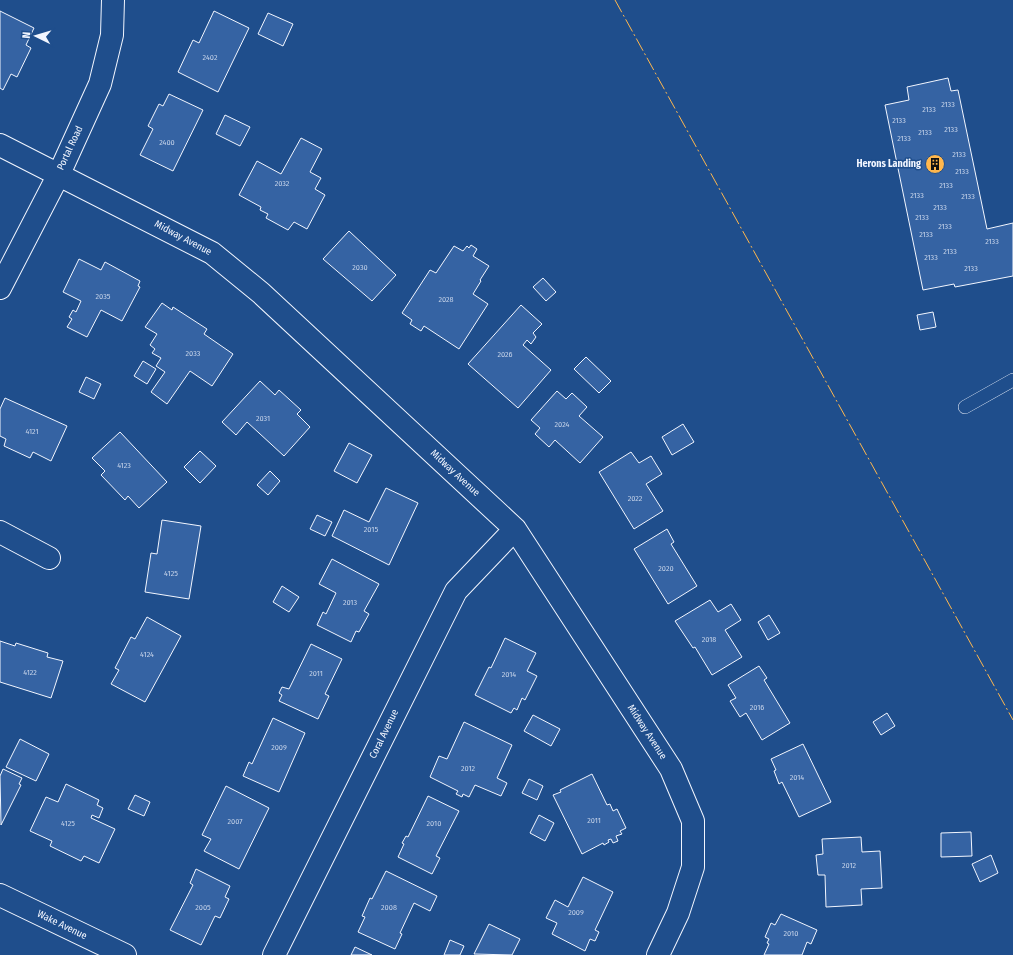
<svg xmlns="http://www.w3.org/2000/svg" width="1013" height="955" font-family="'Fira Sans Condensed',sans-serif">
<rect width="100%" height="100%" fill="#1f4e8c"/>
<path fill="#3563a3" stroke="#f2f6ff" d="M0,11L34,28L26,45L31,48L17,77L11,74L3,90L0,88Z
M214,11L249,28L218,92L178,72L193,40L199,43Z
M268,13L293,24L283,46L258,34Z
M948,78L951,91L958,90L987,229L1013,223V276L955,287L954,284L923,290L885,105L909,100L907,87Z
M169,94L203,110L173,171L140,155L153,129L148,126L159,104L163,106Z
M225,115L250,127L240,146L216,134Z
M301,138L322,149L310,172L321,178L315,189L325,195L307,229L294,222L288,230L266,218L268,214L260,210L261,207L239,195L257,161L281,174Z
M349,231L396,275L372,301L323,259Z
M471,245L477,249L473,256L489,266L480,280L481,281L473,294L488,304L459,349L424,326L421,331L410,324L412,320L402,313L430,270L436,273L454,246L463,251L467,246L469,248Z
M79,259L101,270L105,262L140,281L138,286L140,287L122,321L101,310L87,337L67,327L72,319L69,317L73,310L76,312L81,301L63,292Z
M543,278L556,292L546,301L533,287Z
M162,303L172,310L173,307L207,329L204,334L233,354L212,386L190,371L167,404L151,392L165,372L156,366L161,358L152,353L155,349L150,345L157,334L145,327Z
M521,305L542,324L533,333L536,337L531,344L527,340L523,345L551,370L518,408L468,364Z
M933,312L936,327L920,330L917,315Z
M586,357L611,381L599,393L574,369Z
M143,361L156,369L147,384L134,376Z
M86,377L101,384L94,399L79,392Z
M260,381L275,395L279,390L301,410L297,414L310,427L284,456L247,422L236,435L222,422Z
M557,391L566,399L572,393L587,407L579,416L603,437L580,463L555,440L549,447L535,434L540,428L531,420Z
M5,398L67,426L51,461L33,452L30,458L4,446L6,439L0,436V409Z
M683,424L694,442L672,455L662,437Z
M120,432L167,482L139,508L128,496L125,500L101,475L105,471L92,458Z
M349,443L372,455L357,483L334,471Z
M200,451L216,466L200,483L184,467Z
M631,452L639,463L651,456L662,474L646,484L663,511L634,529L599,472Z
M270,471L280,481L268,495L257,485Z
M386,488L418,503L389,565L332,536L344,510L369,522Z
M317,515L332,522L325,536L310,529Z
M162,520L201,526L189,599L145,592L151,553L157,554Z
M667,529L674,542L671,544L697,586L668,604L634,549Z
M332,559L379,584L364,611L369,614L359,632L356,631L351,642L317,625L323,612L326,614L336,593L319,584Z
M282,586L299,597L289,612L273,602Z
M710,600L718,612L731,604L741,620L725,630L742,657L712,675L695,647L693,648L675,621Z
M769,615L780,633L768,640L758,622Z
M147,617L181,636L145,702L111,684L119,670L115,668L131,637L135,639Z
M505,638L536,653L527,671L537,676L525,700L522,698L517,710L514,708L511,713L475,695L489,667L491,668Z
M0,641L15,646L16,643L48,653L47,657L63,661L51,698L0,682Z
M311,644L342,659L325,694L329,696L318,719L279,701L282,695L279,693L282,687L289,689Z
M759,666L767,678L764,680L790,723L762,740L746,713L740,717L730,701L736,698L728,685Z
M887,713L895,726L881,735L873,722Z
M533,715L560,729L551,746L524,731Z
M273,718L305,733L279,792L243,776L249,762L252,764Z
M464,722L512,745L497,778L507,783L501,796L475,785L469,797L463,794L462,797L456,794L458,791L430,777L439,756L447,759Z
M20,739L49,754L36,781L6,767Z
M803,744L831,802L799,817L782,782L779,784L774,771L776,770L771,759Z
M3,769L22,778L19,784L21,785L1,825L0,776Z
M592,774L607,805L610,804L613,811L617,809L626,828L620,831L622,834L616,836L618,841L613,843L611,839L608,840L609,842L604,845L603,843L582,854L553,795L561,792L560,790Z
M529,779L543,786L537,800L522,793Z
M66,784L99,800L97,805L103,808L99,818L92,815L91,818L115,829L99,863L84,856L81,861L50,846L52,841L30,831L46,797L58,802Z
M226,786L269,808L239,869L204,851L211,839L202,835Z
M135,795L150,802L144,816L128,809Z
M428,796L459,811L436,856L440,858L432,874L398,857L404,844L402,843L406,836L408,837Z
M539,815L554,823L545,841L530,833Z
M971,832L972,856L941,857V833Z
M861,837L862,852L880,851L882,888L861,889L862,905L826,907L825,875H818L816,855L823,854L822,839Z
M991,855L998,873L980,882L972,864Z
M196,869L230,886L225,897L229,899L220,918L215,916L201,945L170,930L193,885L190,883Z
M386,871L437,896L430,911L414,903L400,933L402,934L395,949L358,932L365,917L362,916L370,898L372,899Z
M583,877L613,892L595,930L599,932L595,941L590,939L585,951L552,934L557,923L546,918L555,900L568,907Z
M781,914L817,930L811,944L807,942L802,955H764L769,944L767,943L769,939L765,937L771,923L775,925Z
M489,924L520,939L512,955L474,954Z
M450,940L464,946L460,955H444Z
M355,947L372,955H351Z"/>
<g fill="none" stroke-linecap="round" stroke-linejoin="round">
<defs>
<path id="lane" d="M965,407L1013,380"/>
<path id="street" d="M0,145L212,253L261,293L515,529L671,769L693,821V867L678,913L658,955
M0,288L59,174L100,84L112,35L113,0
M0,532L49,558
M0,895L125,955
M274,955L456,591L515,529"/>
</defs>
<use href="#lane" stroke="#f2f6ff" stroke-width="14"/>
<use href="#street" stroke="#f2f6ff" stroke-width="24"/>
<use href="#lane" stroke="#1f4e8c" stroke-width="13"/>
<use href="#street" stroke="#1f4e8c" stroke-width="22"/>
<path stroke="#ffb74d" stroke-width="1" stroke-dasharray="14 3 2 3" stroke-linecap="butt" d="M615,0L1013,720"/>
</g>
<defs>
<symbol id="building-disc" viewBox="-11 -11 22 22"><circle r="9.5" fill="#ffb74d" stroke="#1f4e8c"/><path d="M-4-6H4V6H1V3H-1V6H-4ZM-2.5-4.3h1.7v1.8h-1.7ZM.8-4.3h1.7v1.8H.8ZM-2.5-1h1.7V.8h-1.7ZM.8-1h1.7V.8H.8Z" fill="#111"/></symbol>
</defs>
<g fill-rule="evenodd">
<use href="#building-disc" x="924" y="153" width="22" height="22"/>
</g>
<g text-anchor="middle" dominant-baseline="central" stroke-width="3" stroke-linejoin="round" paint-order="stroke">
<g font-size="8" fill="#c3d1e8">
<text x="210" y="57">2402</text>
<text x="948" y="104">2133</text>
<text x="929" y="109">2133</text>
<text x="899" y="120">2133</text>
<text x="951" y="129">2133</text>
<text x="925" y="132">2133</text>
<text x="904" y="138">2133</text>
<text x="167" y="142">2400</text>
<text x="959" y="154">2133</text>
<text x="962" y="171">2133</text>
<text x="282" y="183">2032</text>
<text x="946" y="185">2133</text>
<text x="917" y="195">2133</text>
<text x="968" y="196">2133</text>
<text x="940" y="207">2133</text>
<text x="922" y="217">2133</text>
<text x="945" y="226">2133</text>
<text x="926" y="234">2133</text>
<text x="992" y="241">2133</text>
<text x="950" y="251">2133</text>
<text x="931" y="257">2133</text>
<text x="360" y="267">2030</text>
<text x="971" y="268">2133</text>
<text x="103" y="296">2035</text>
<text x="446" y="299">2028</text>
<text x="193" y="353">2033</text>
<text x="505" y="354">2026</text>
<text x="263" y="418">2031</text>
<text x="562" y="424">2024</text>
<text x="32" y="431">4121</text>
<text x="124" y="465">4123</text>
<text x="635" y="498">2022</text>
<text x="371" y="529">2015</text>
<text x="666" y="568">2020</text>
<text x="171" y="573">4125</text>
<text x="350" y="602">2013</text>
<text x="709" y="639">2018</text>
<text x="147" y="654">4124</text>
<text x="30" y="672">4122</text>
<text x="316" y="673">2011</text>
<text x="509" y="674">2014</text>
<text x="757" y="707">2016</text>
<text x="279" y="747">2009</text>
<text x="468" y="768">2012</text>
<text x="797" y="777">2014</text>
<text x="594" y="820">2011</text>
<text x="235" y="821">2007</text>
<text x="68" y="823">4125</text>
<text x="434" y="823">2010</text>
<text x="849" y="865">2012</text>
<text x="203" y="907">2005</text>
<text x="389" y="907">2008</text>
<text x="576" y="912">2009</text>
<text x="791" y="933">2010</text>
</g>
<g font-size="10" fill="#f2f6ff" stroke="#1f4e8c">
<text transform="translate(70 148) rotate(-65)">Portal Road</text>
<text transform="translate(183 238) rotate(28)">Midway Avenue</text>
<text transform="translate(455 473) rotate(43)">Midway Avenue</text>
<text transform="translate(647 732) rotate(57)">Midway Avenue</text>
<text transform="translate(384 734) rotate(-64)">Coral Avenue</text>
<text transform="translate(62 925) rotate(26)">Wake Avenue</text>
</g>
<g font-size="10" font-weight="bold" fill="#f2f6ff" stroke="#1f4e8c" text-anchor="end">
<text x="921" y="164">Herons Landing</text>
</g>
</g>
<g transform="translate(36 36) rotate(275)" stroke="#1f4e8c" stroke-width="3" paint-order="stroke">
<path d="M0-3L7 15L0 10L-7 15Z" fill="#f2f6ff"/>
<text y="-6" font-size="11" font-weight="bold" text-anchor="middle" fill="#f2f6ff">N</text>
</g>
</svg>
